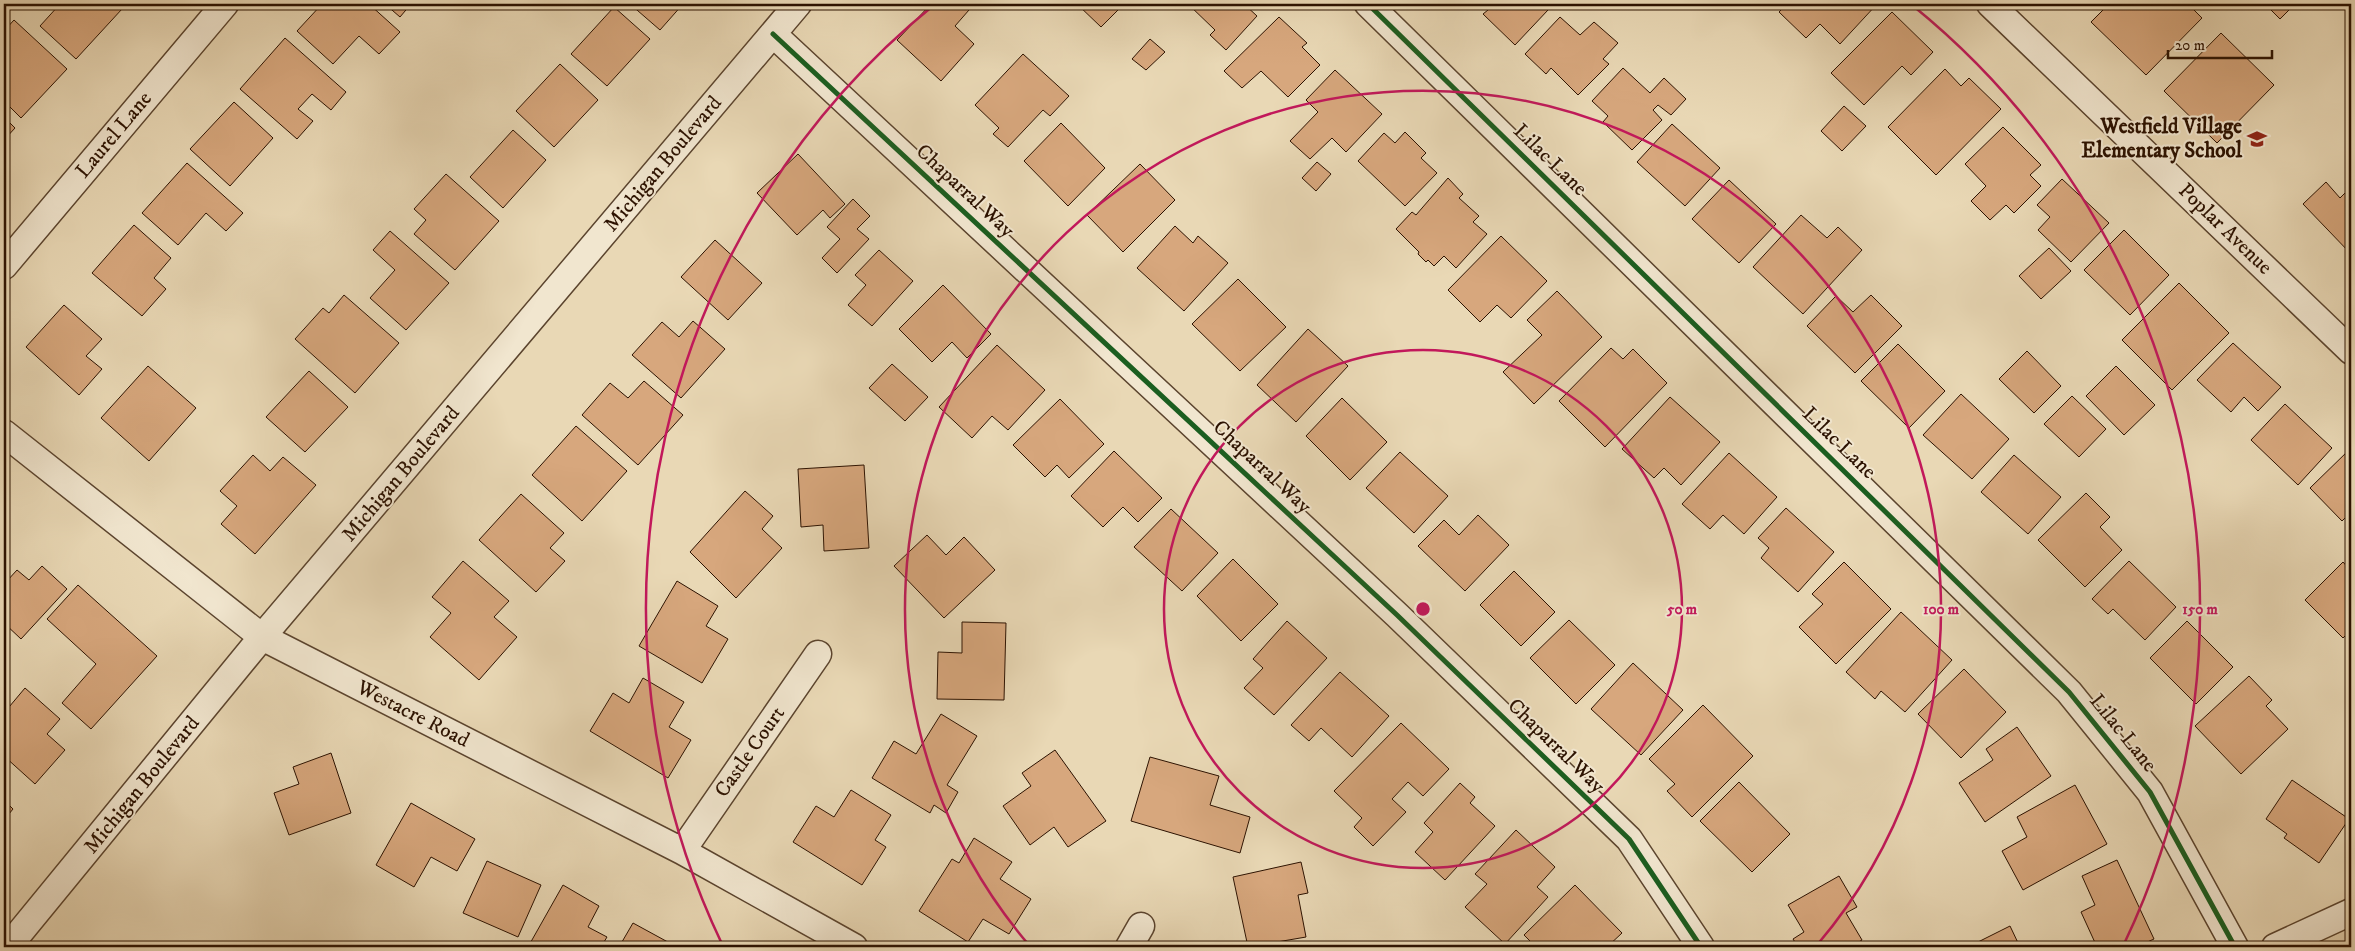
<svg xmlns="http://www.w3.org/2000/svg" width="2355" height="951" font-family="'IM FELL DW Pica',serif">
<rect width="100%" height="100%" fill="#e9d8b5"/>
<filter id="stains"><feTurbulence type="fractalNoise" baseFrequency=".004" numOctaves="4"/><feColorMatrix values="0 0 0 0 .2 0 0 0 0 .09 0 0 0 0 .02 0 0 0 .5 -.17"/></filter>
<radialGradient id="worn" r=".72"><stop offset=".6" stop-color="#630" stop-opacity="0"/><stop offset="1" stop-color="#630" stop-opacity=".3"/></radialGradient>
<path fill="#d7a77d" stroke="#2c1201" d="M60,4H115L122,9L76,59L40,26Z
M322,4H369L400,32L379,54L359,36L333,64L297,31Z
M385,4H411L400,17Z
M630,4H683L660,30Z
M931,4H963L969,10L955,26L974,44L941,81L897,40Z
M1077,4H1124L1101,27Z
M1188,4H1244L1257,16L1226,50L1210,35L1215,30Z
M1482,4H1539L1548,10L1515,45L1483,14L1488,10Z
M1787,4H1877L1840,44L1820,24L1806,38L1779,12Z
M2109,4H2188L2202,18L2146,75L2091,22Z
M2265,4H2295L2280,19Z
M614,7L650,39L607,86L571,54Z
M1892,12L1933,52L1911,75L1902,66L1864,105L1831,73Z
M1279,17L1307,43L1302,47L1320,65L1288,97L1261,71L1242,88L1224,71Z
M1560,17L1580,35L1594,22L1618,43L1603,59L1609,64L1578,95L1551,68L1546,74L1525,54Z
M14,20L67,69L21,118L4,101V31Z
M2221,33L2274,85L2217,143L2164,91Z
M285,38L346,92L331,110L312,94L298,109L313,121L297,139L240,89Z
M1150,39L1165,52L1146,70L1132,59Z
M1023,54L1069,96L1050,116L1043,110L1008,147L993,134L999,128L975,105Z
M560,64L598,100L554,147L516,111Z
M1623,68L1650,93L1664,78L1686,99L1671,115L1658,105L1653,110L1662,120L1632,150L1603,122L1608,116L1592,101Z
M1945,69L1961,86L1969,78L2001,109L1936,175L1888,127Z
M1335,70L1382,114L1346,152L1332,138L1310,159L1290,141L1318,112L1306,100Z
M234,102L273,138L230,186L190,149Z
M1844,106L1866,126L1842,151L1821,131Z
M4,117L15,128L4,140Z
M1061,123L1105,168L1068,206L1024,161Z
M1672,124L1720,168L1685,206L1637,162Z
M2003,127L2041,165L2030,175L2041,186L2014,213L2006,205L1990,220L1971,201L1986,186L1965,164Z
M513,130L546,160L503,208L470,177Z
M1405,132L1426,153L1421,158L1437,173L1405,206L1358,161L1384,133L1395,143Z
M798,154L845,204L830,218L823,210L797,235L757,193Z
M1317,162L1331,174L1316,191L1302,178Z
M187,163L243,213L226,231L206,213L178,245L142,213Z
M1140,164L1175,200L1123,252L1087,215Z
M446,174L499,221L455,270L414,234L426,220L414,209Z
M1448,178L1463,194L1459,198L1479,216L1473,222L1487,234L1456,268L1444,256L1434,266L1428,260L1426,262L1418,254L1419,252L1396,229L1412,212L1416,215Z
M2062,179L2109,223L2071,262L2038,230L2050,217L2037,205Z
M1729,180L1776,224L1739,263L1692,219Z
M2326,182L2340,198L2351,187V254L2303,204Z
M853,199L870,216L857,229L869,239L837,273L822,258L840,239L827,227Z
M1801,215L1827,238L1838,227L1862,250L1803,314L1753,267Z
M134,225L171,258L154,278L166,289L142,316L92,273Z
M1175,226L1193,243L1198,236L1228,263L1184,311L1137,268Z
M2124,230L2169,275L2130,315L2084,270Z
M390,231L449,283L406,330L370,298L395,270L373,250Z
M1501,236L1547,281L1511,318L1497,305L1480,322L1448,290Z
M715,240L762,283L728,320L681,277Z
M2049,248L2071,271L2041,299L2019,276Z
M879,250L913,281L872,326L848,305L866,285L855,275Z
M1238,279L1286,327L1240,371L1192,324Z
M2179,283L2229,333L2172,390L2122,340Z
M943,285L991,334L967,358L952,342L932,362L899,329Z
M1557,291L1602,337L1534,404L1503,372L1542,335L1527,320Z
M344,295L399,343L355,393L295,339L323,308L329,313Z
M1871,295L1902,326L1855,373L1807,326L1836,296L1853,312Z
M64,305L102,339L86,356L102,369L79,395L26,347Z
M693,321L725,349L681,398L632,355L662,322L679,337Z
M1308,329L1348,366L1296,422L1257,385Z
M2233,343L2281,387L2258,411L2244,397L2231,412L2197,380Z
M1898,344L1945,391L1909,428L1861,381Z
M997,345L1045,390L1008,430L992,416L972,438L939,407Z
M1611,348L1623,359L1633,349L1667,383L1605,447L1559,401Z
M2027,351L2061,386L2034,413L1999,379Z
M892,364L928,397L905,421L869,388Z
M148,366L196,408L149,461L101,418Z
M2116,366L2155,405L2124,435L2086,396Z
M309,371L348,407L305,452L266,417Z
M644,381L683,415L638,465L582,415L610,383L628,398Z
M1961,394L2009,439L1972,479L1923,435Z
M2072,396L2106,429L2079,457L2044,424Z
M1670,397L1720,442L1681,485L1664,468L1654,478L1622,449Z
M1342,398L1387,442L1350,480L1306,436Z
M1060,399L1104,444L1069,478L1057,465L1045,477L1013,445Z
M2285,404L2332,448L2298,485L2251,440Z
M576,426L627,471L582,521L532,475Z
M2350,449L2351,512L2342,521L2310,488Z
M1114,451L1162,498L1138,522L1123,507L1103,527L1071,496Z
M1400,452L1448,496L1414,533L1366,488Z
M1729,453L1777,497L1744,534L1723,515L1710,529L1682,504Z
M253,455L270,471L283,457L316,485L255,554L221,524L237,506L220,491Z
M2014,455L2061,497L2028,534L1981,492Z
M864,465L869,548L824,551L823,525L801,527L798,469Z
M745,491L773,516L762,529L782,548L736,598L690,552Z
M2086,493L2110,517L2100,527L2122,550L2085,587L2038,540Z
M521,494L564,533L550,548L565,561L536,592L479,540Z
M1786,508L1834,552L1798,592L1761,558L1769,548L1758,538Z
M1171,509L1218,553L1182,591L1134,547Z
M1478,515L1509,545L1465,591L1418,546L1444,520L1459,535Z
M927,535L946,555L964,537L995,570L944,618L894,566Z
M1233,559L1278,604L1241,641L1197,596Z
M463,561L509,601L494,617L517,637L479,680L430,637L451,613L432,597Z
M2129,561L2176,607L2145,640L2113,609L2108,614L2092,599Z
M1844,562L1891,609L1836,664L1799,627L1823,604L1812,594Z
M2343,562L2351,571V630L2343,638L2305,600Z
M42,566L67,589L21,639L4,623V579L6,582L17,570L29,580Z
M1514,571L1555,612L1521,646L1480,605Z
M677,581L718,606L706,626L728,639L702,683L639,646Z
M78,585L157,656L91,729L62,703L96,664L47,619Z
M1901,612L1952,660L1905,712L1881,691L1875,699L1846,672Z
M1569,620L1615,665L1576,704L1530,658Z
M1287,621L1327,658L1274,715L1244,688L1263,668L1253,659Z
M2187,621L2233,667L2196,704L2150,658Z
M962,622L1006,623L1004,700L937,699L938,652L962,653Z
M1633,663L1683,710L1641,755L1591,709Z
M1964,669L2006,712L1961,758L1918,714Z
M1340,672L1389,716L1352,757L1321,728L1309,741L1291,725Z
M2249,676L2272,700L2266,706L2288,729L2241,774L2195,726Z
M643,678L684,702L669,727L691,740L668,778L590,731L613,693L629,703Z
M25,688L60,719L47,734L65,750L35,784L4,756V713Z
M1703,705L1753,756L1692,817L1667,791L1675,784L1649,759Z
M941,714L977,736L947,785L958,792L946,813L934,805L930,813L872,778L894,741L916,754Z
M1401,723L1449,769L1423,796L1408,782L1392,799L1406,812L1373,846L1354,827L1362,818L1334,791Z
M2017,727L2051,776L1985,822L1959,783L1993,760L1986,749Z
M1055,750L1106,821L1068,847L1054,827L1030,845L1003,806L1031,786L1022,773Z
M331,753L351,813L289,835L274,793L299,784L293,767Z
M1150,757L1219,776L1210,805L1250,817L1240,853L1131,821Z
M2292,780L2349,819L2319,863L2284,838L2287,834L2266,819Z
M1739,782L1790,834L1752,872L1700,821Z
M1460,783L1475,797L1470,803L1495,826L1445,880L1415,852L1433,832L1424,823Z
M2075,785L2107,844L2023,890L2002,851L2027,837L2017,817Z
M851,790L891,815L875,840L886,847L862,885L793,842L816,806L834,817Z
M4,800L13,809L4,820Z
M411,803L475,839L457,871L431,857L414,887L376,865Z
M1516,830L1555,867L1537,887L1548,897L1505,944L1465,907L1487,884L1475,874Z
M974,838L1012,862L1000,879L1031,899L1009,934L983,919L968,942L919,911L952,859L959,863Z
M2117,860L2154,939L2136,947H2097L2081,912L2095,905L2082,876Z
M487,861L541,885L518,937L463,913Z
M1301,862L1308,893L1298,895L1306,937L1248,947L1233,877Z
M1839,876L1857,907L1846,913L1862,940L1850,947H1798L1793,939L1804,932L1788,905Z
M563,885L599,906L588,927L607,937L601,947H528Z
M1575,885L1622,933L1607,947H1536L1524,935Z
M633,923L677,947H619Z
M2010,926L2020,947H1968Z"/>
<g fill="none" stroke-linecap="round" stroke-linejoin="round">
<defs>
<path id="minor" d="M1368,4L2069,692L2150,792L2235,947
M1990,4L2351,351
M773,34L1397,615L1629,839L1701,947
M4,266L225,4
M4,433L262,637L682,851L854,947
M682,851L818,654
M8,947L262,637L798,4
M1129,947L1141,926
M2275,947L2351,912"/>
</defs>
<use href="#minor" stroke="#5b442e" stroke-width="29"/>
<use href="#minor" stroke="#f1e6cf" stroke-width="26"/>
<defs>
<path id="cycleway" d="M1368,4L2069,692L2150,792L2235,947
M773,34L1397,615L1629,839L1701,947"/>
</defs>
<use href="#cycleway" stroke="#f1e6cf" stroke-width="8"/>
<use href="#cycleway" stroke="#1b5e20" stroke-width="5"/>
</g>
<g fill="none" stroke="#c2185b" stroke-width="2.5">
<circle cx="1423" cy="609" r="259"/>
<path d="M1029 945A518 518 0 1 1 1817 945"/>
<path d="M722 944A777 777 0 0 1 934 5M1912 5A777 777 0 0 1 2124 944"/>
</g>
<defs>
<symbol id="school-bare" viewBox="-9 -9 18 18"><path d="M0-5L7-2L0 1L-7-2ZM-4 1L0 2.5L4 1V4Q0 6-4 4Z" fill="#8f2418" stroke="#f1e6cf" stroke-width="2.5" paint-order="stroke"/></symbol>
</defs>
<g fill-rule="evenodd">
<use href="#school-bare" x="2243" y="125" width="28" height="28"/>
</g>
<g text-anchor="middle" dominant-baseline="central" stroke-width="4" stroke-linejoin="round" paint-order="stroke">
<g font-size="21" font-weight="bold" fill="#2c1201" stroke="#f1e6cf" text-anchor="end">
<text x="2242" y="127">Westfield Village<tspan x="2242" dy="24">Elementary School</tspan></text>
</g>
<g font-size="21" fill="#2c1201" stroke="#f1e6cf">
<text transform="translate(114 135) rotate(-50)">Laurel Lane</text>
<text transform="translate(1550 160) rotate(44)">Lilac Lane</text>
<text transform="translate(663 164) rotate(-50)">Michigan Boulevard</text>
<text transform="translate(965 191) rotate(43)">Chaparral Way</text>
<text transform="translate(2225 229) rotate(44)">Poplar Avenue</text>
<text transform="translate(1839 443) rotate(44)">Lilac Lane</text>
<text transform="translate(1262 467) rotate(43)">Chaparral Way</text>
<text transform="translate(401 474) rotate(-50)">Michigan Boulevard</text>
<text transform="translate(413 714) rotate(27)">Westacre Road</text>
<text transform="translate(2123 733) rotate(51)">Lilac Lane</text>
<text transform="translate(1556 746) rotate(44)">Chaparral Way</text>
<text transform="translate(750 752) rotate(-55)">Castle Court</text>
<text transform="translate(142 785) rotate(-51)">Michigan Boulevard</text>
</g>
</g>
<circle cx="1423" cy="609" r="8" fill="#c2185b" stroke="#f1e6cf" stroke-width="2.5"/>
<g font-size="15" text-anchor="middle" font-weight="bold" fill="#c2185b" stroke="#f1e6cf" stroke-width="4" stroke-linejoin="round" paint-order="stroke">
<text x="1682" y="614">50 m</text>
<text x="1941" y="614">100 m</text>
<text x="2200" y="614">150 m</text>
</g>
<rect width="2355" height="951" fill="none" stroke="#e9d8b5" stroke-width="20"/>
<rect x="5" y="5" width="2345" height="941" fill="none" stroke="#2c1201" stroke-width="2.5"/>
<rect x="10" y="10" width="2335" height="931" fill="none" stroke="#2c1201"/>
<path d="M2168 50v8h104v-8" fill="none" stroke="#2c1201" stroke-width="2.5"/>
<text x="2175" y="50" font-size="15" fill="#2c1201" stroke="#f1e6cf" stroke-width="4" paint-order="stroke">20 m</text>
<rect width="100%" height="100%" filter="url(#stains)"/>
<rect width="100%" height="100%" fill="url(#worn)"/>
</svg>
